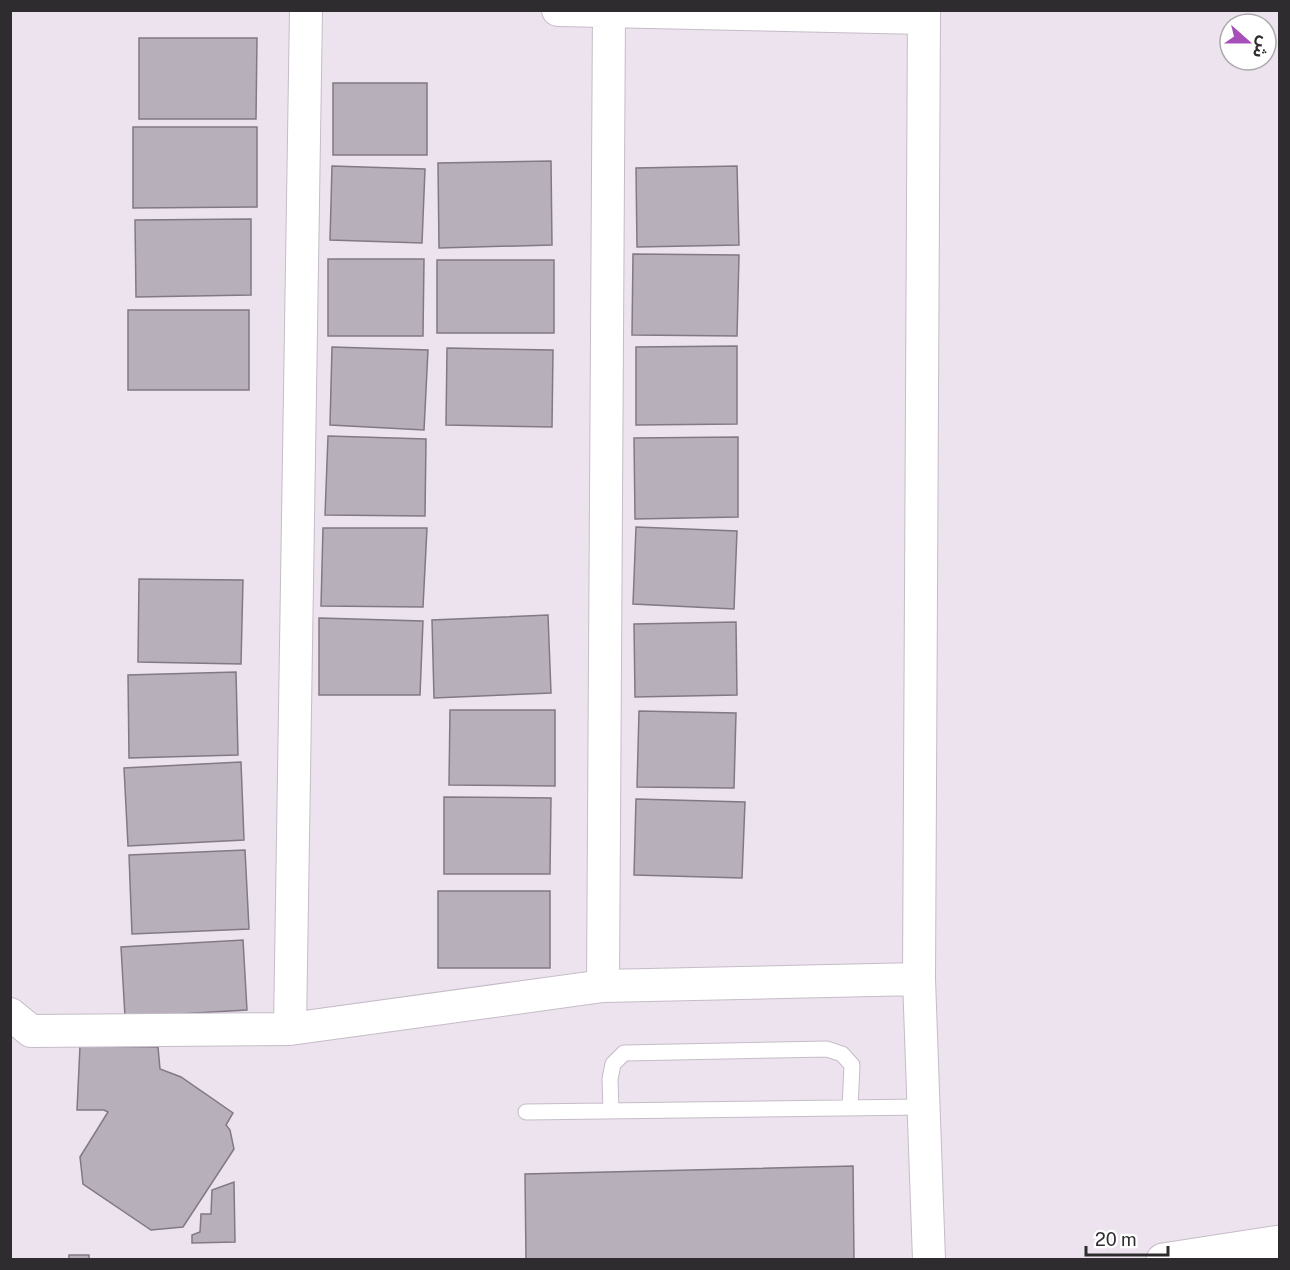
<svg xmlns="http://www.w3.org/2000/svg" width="1290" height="1270" font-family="'Public Sans','Noto Sans Arabic',sans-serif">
<rect width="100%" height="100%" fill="#ece3ee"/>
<path fill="#b7afb9" stroke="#817983" stroke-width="1.5" d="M139,38H257L256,119H139Z
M333,83H427V155H333Z
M133,127H257V207L133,208Z
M551,161L552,245L439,248L438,163Z
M332,166L425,169L422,243L330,240Z
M737,166L739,245L637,247L636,168Z
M251,219V295L136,297L135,220Z
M633,254L739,255L737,336L632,335Z
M328,259H424L423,336H328Z
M437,260H554V333H437Z
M128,310H249V390H128Z
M737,346V424L636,425V347Z
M332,347L428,350L424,430L330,425Z
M447,348L553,350L552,427L446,425Z
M328,436L426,439L425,516L325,515Z
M738,437V517L635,519L634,438Z
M636,527L737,531L734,609L633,604Z
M323,528H427L423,607L321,606Z
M139,579L243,580L241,664L138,662Z
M548,615L551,693L434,698L432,620Z
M319,618L423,621L420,695H319Z
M736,622L737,695L635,697L634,624Z
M236,672L238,755L129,758L128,675Z
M450,710H555V786L449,785Z
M639,711L736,713L734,788L637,787Z
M241,762L244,840L128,846L124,768Z
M444,797L551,798L550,874H444Z
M636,799L745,802L742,878L634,875Z
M245,850L249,929L132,934L129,855Z
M438,891H550V968H438Z
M243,940L247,1010L125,1017L121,947Z
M80,1046L158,1047L160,1069L181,1077L233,1113L226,1125L230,1130L234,1149L183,1227L151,1230L83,1184L80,1157L108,1112L104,1110H77Z
M853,1166L854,1260H526L525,1174Z
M234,1182L235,1242L192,1243V1235L200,1232L201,1214H211L212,1190Z
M69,1255H89V1260H69Z"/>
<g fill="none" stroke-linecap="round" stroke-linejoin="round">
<defs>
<path id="lane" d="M611,1111L610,1079L613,1064L624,1053L827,1049L842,1054L852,1065L850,1108
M526,1112L923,1107"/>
<path id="street" d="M558,10L924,18
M924,10L919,979L929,1260
M603,986L609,11
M10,1014L31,1031L290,1029L603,986L919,979
M290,1029L306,10"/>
<path id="secondary" d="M1163,1260L1280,1242"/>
</defs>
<use href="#lane" stroke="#c5bcc7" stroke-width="17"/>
<use href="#street" stroke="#c5bcc7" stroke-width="34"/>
<use href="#secondary" stroke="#c5bcc7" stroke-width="35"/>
<use href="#lane" stroke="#fff" stroke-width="15"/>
<use href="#street" stroke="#fff" stroke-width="32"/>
<use href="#secondary" stroke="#fff" stroke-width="33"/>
</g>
<rect width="1290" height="1270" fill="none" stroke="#2f2c30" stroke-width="24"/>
<g transform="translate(1248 42) rotate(111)"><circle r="28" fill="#ffffff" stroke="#acabac" stroke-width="1.5"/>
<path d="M0-4.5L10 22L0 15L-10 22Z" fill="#a64eba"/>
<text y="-9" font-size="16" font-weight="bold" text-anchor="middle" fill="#2f2c30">ش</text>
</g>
<path d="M1086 1246v9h82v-9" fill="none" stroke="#2f2c30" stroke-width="3"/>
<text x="1095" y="1246" font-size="18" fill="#2f2c30" stroke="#ffffff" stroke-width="4.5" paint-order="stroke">20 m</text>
</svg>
